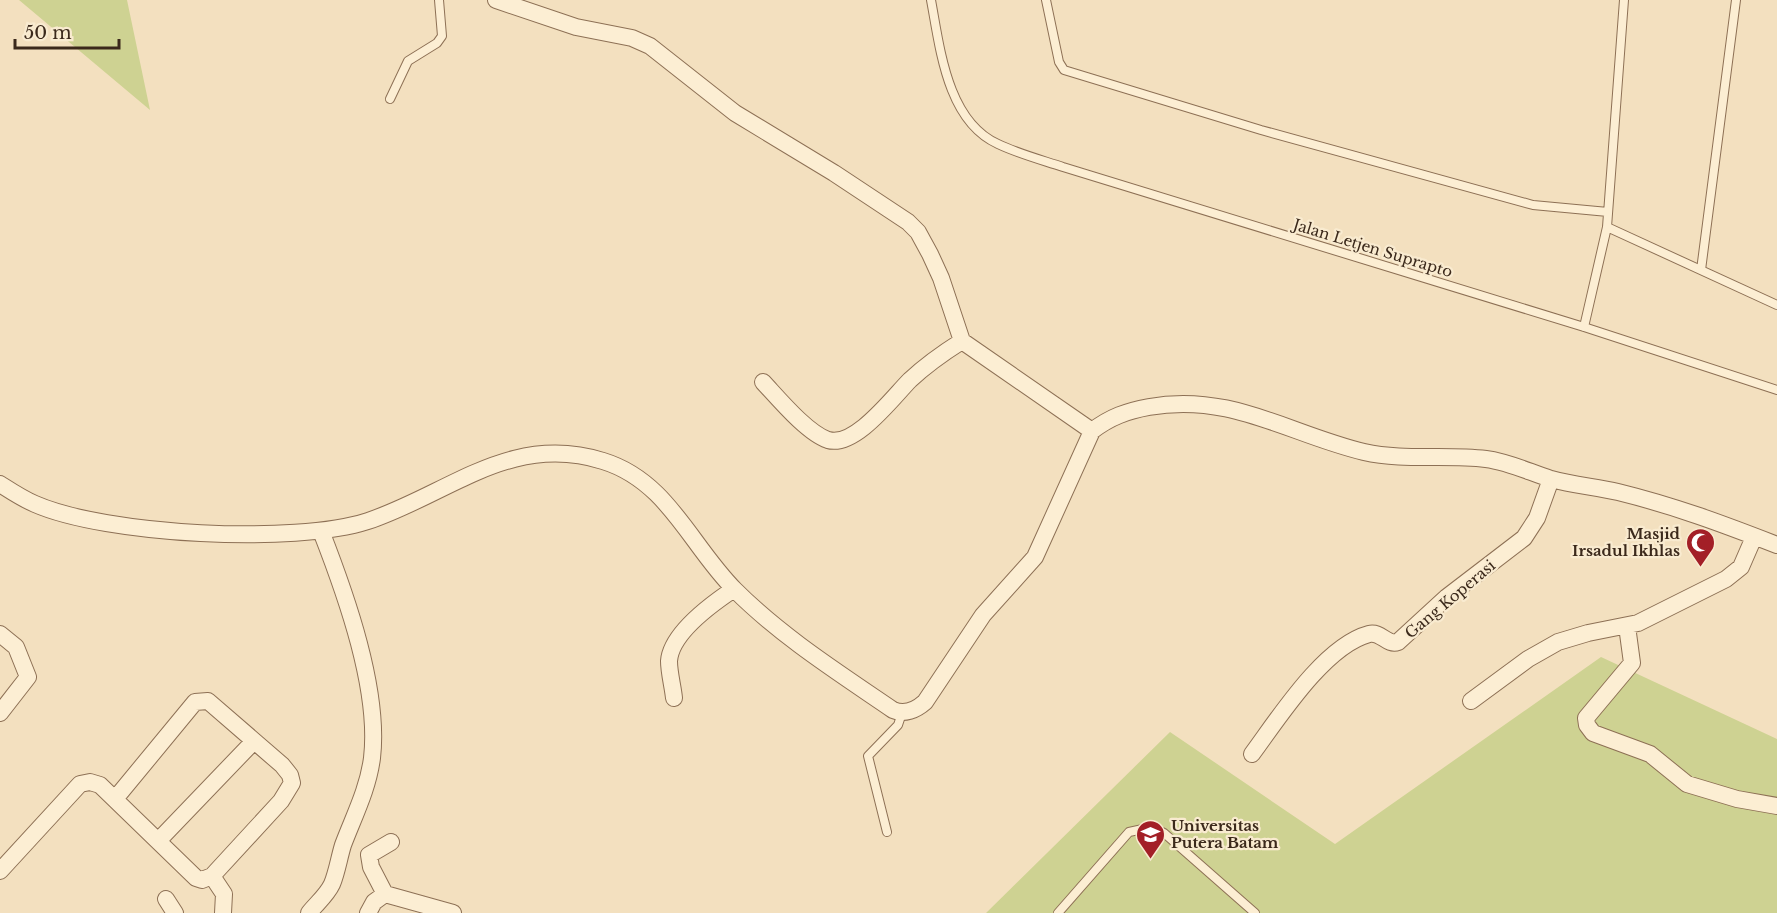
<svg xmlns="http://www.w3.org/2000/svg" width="1777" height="913" font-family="'Libre Baskerville',serif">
<rect width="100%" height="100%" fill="#f3e0bf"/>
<path fill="#ced292" d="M19,0H127L150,110Z
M1601,657L1777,739V913H986L1170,732L1335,844Z"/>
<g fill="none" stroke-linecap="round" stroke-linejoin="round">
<defs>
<path id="lane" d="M931,0C940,48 947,121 998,144C1019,154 1042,160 1063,167L1584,327L1777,390
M1046,0L1059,62L1064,70L1261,130L1533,205L1608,212
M390,99L408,61L437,43L442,36L439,0
M1607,227L1777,305
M1701,270L1736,0
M1584,327L1607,227L1624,0
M887,832L868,756L898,725L902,713
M1058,913L1129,832L1152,827L1164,833L1255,913"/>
<path id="street" d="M496,0L576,27L632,38L650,46L735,113L834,173L908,222L918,232L930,254L941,278L962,341L1092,431
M763,382C778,398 807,433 828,440C855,448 893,397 910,380C926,365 943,353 962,341
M0,484C11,491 23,499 35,504C106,535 295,545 368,521C449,494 511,432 603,461C668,481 690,545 735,590C782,637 839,673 893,710C904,715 916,710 925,702L983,615L1035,557L1092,431C1110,417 1127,411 1149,407C1230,392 1289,434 1364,452C1404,461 1446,454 1486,459C1509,462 1529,472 1551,479C1573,485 1596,487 1618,492C1675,506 1723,524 1777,545
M1627,626L1632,663L1586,718L1587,725L1593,733L1650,754L1687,784L1737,799L1777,806
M0,634L16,647L28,677L0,713
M674,698C673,687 669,673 669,661C671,633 713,603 734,589
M1471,701L1528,659L1558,642L1588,633L1638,623L1726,579L1741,567L1754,537
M1252,754C1278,719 1324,646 1369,634C1381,631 1387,646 1398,642L1447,597L1524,538L1537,518L1551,479
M158,841L254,741
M0,871L80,784L90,782L100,785L196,878L202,880L212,876L281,801L292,783L290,775L282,765L208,701L195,702L115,799
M212,876L224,894L223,913
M385,894L371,867L369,855L391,842
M166,899L175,913
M309,913C316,904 327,895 332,884C337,872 339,858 343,845C354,816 368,789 372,758C380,690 346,595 321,531
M368,913L374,902L385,894L453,913"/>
</defs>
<use href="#lane" stroke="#8d7055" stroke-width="10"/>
<use href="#street" stroke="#8d7055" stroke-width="18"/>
<use href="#lane" stroke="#fceed3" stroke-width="8"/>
<use href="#street" stroke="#fceed3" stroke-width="16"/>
</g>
<defs>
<symbol id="mosque-pin" viewBox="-11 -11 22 30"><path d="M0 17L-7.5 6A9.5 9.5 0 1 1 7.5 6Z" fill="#a31f27" stroke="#f9ebd0"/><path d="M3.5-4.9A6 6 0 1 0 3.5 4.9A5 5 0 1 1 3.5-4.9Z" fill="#fff"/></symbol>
<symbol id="university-pin" viewBox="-11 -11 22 30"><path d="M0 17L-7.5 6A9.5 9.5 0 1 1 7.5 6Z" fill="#a31f27" stroke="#f9ebd0"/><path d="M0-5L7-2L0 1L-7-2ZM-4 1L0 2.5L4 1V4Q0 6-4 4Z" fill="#fff"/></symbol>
</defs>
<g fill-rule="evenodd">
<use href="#mosque-pin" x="1684" y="526" width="33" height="45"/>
<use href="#university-pin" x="1134" y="818" width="33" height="45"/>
</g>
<g text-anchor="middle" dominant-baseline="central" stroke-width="4.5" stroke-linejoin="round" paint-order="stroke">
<g font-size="15" fill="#3b291b" stroke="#f9ebd0">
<text transform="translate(1373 248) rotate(17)">Jalan Letjen Suprapto</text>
<text transform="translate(1450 599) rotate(-40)">Gang Koperasi</text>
</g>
<g font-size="15" font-weight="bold" fill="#3b291b" stroke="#f9ebd0" text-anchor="end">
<text x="1680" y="533">Masjid<tspan x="1680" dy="17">Irsadul Ikhlas</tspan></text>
<text x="1171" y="825" text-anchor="start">Universitas<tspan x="1171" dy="17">Putera Batam</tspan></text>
</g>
</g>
<path d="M15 39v9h104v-9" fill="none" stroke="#3b291b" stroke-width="3"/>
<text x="24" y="39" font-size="18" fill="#3b291b" stroke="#f9ebd0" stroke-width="4.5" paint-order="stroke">50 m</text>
</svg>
